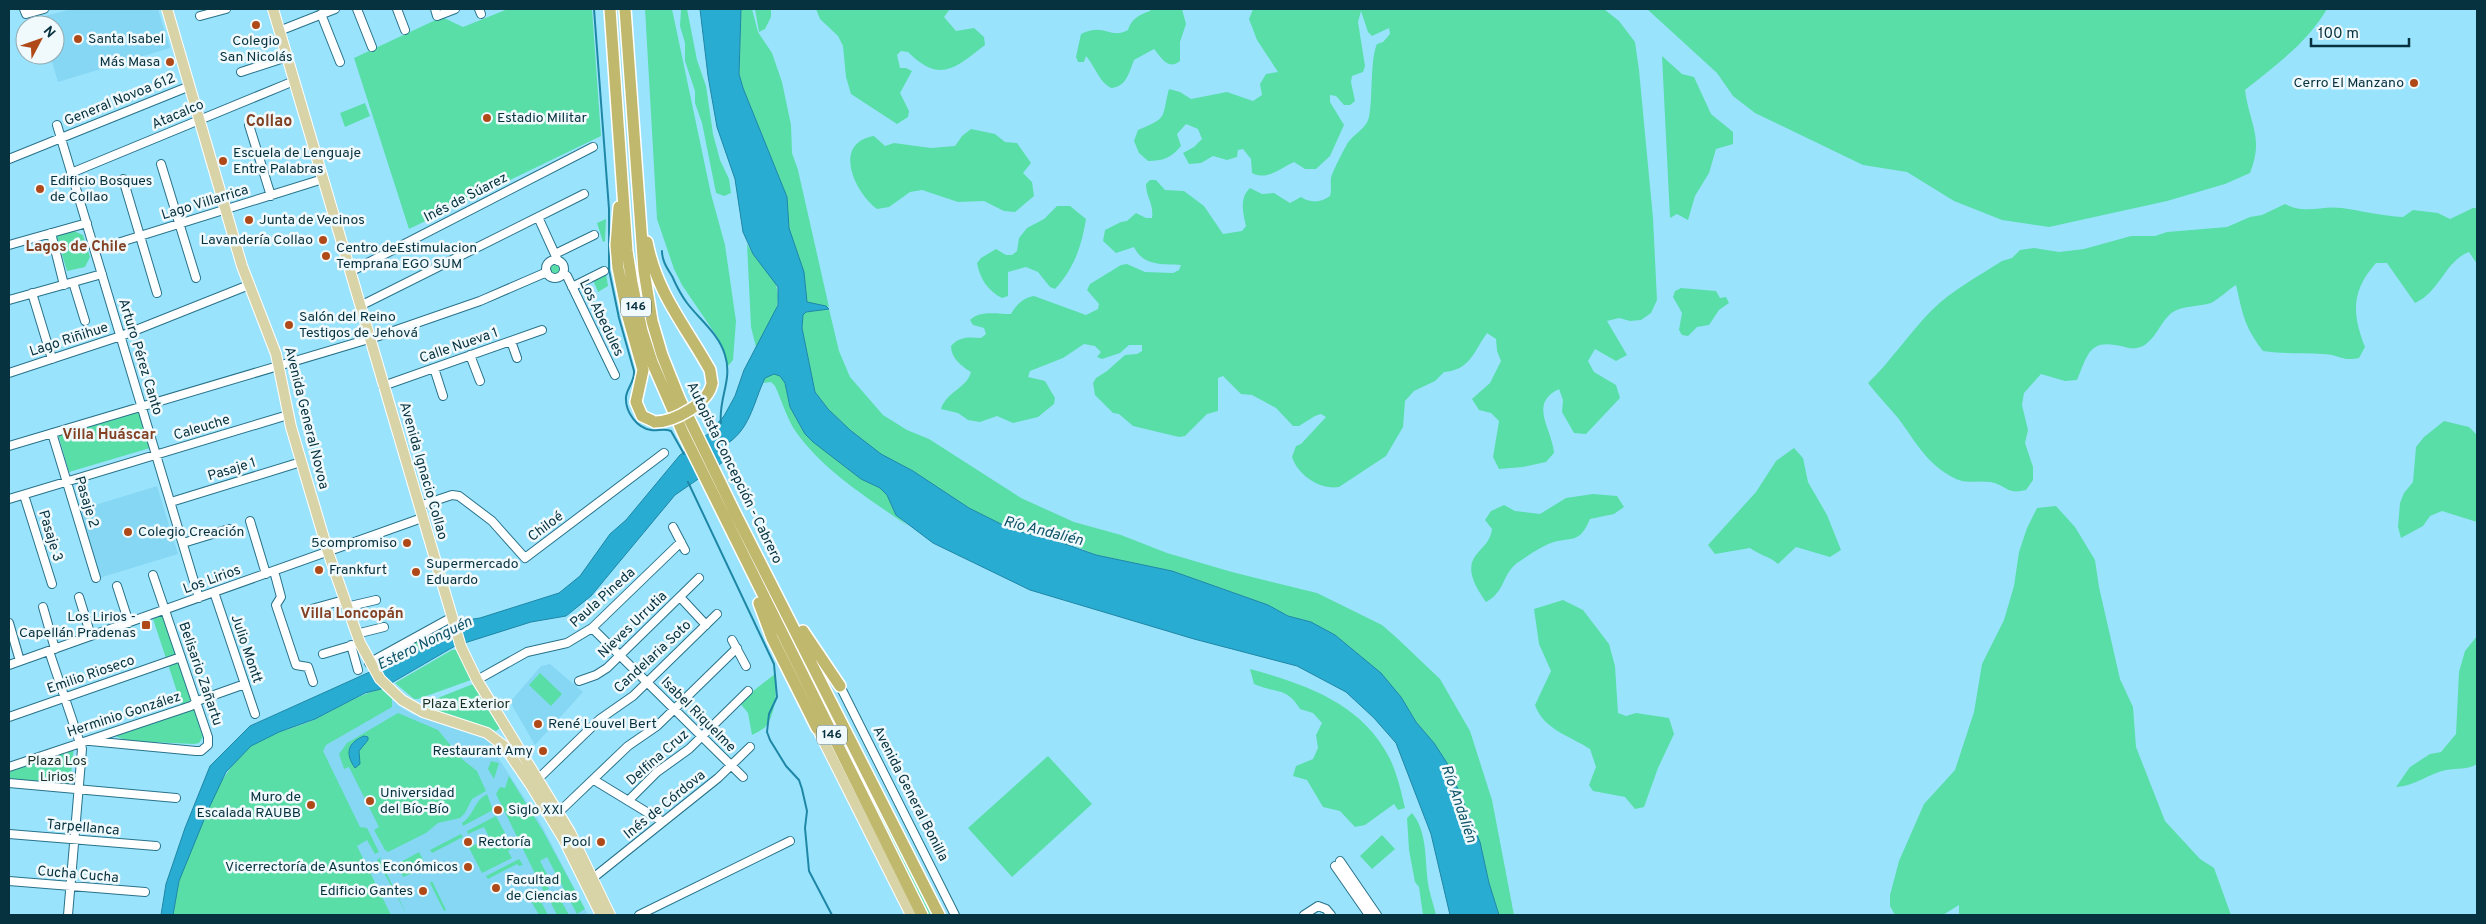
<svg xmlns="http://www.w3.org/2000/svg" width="2486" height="924" font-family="Overpass,sans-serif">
<rect width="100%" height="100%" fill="#9ae3fd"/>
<path fill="#86d7f3" d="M71,9H158L170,48L58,82L50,55H55V25H40L38,18Z
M157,486L178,554L99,578L79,510Z
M550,664L583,692L535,745L510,702L541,666Z
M381,689L399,706L412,714L480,735L493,745L497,756L540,822L588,915H173L315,719Z"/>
<path fill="#59dea8" d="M508,9H592L601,136L409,229L354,58L442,17L463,27Z
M645,9H672L711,194L725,245L736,321L733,360L728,366L718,338L682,285L674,269L657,219Z
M681,9H687L697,60L706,86L713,134L720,160L729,179L731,193L724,196L716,193L702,123L695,103V91L685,61V43L680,26Z
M741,9H752L758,32L772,53L782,82L791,125L792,153L798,170L829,307L807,302L789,228L787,197L743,88L739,74Z
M755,9H771V17L765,29L759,32Z
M816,9H950L944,17L956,31L974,28L984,37L985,45C955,68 940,84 908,52L901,51L897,55L900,68H906L912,71L900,93L909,111L908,117L897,124L851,94L846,77L843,46L838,36L820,19Z
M1151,9H1182L1186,24L1180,42V61C1168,71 1161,57 1154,49L1134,60C1129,73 1126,87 1111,88C1099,82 1095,66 1086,56L1084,62H1078L1076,57L1081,34C1104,22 1110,40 1128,30C1131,19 1139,15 1150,11Z
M1253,9H1604L1619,21L1635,42L1639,70L1653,218L1657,300L1651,313L1641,320L1630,321L1619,318L1607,321L1627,355L1616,361L1595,349L1588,361L1594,372L1616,385L1620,398L1586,434L1574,433L1562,412L1563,400L1559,389C1528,404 1552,428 1554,453L1546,462L1523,467L1499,469L1493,457L1499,421L1491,413L1479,410L1472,399L1490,383L1501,361L1497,351L1496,339L1487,333C1473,353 1470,370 1444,372L1435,381L1414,391L1405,401L1403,427L1386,456L1339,487C1319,490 1298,475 1292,457L1296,446L1301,444L1326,417L1321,414L1315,416L1299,426H1293L1276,408L1252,395L1241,394L1223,376L1218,378V411L1207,414L1185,436L1179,437L1133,426L1119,414L1113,413L1095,395L1093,383L1096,378L1107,371L1125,355L1137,354L1142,351V345H1129L1120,353L1102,359L1097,357L1101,352L1095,346L1084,344L1063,358L1030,371L1028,377L1045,381L1055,398L1054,404L1038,417L1013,423L997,416L980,422L968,420L958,413L941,409C946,392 967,388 971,372C961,366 951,358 951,346C959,336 970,337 981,338L986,334L984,328L973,325L970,320C979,310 998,314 1011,314C1015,306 1024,297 1034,296L1086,315L1098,309L1099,304L1087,290L1090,284L1121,265L1127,264L1145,272L1173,273L1179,270L1181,265C1162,264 1143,266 1134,247L1116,253L1103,241L1105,230L1121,222L1127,221L1136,213L1146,218H1152C1154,203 1146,198 1146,184L1150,180H1156L1165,190L1184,191L1204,206L1223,234L1242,231L1246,226C1243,213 1239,198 1250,188L1262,194L1274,193L1290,203L1301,197C1310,203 1321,203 1330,196C1332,190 1330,183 1331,178C1332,173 1343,151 1346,146C1352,134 1366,130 1369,117C1373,98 1370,59 1377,44L1383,42L1390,34L1389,28L1372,36L1368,32L1361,11L1358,22L1365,66L1363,72L1352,76L1351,82L1355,101L1350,105H1344L1336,96L1330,95V102L1344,125L1330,156L1316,169H1305L1294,162C1280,168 1268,181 1252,173L1251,159L1243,149L1238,150L1237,157L1227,160L1213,156L1201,163L1189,164L1183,153L1194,147L1202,139L1198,129L1186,124L1177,134L1181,146C1171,158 1163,161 1148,161L1139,153L1134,141L1138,130C1169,117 1161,119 1169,89L1180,92L1191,99L1227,92L1253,101L1262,95L1260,84L1266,74L1278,72L1257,40L1249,19Z
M1647,9H2327C2307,43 2276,65 2245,90C2250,126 2264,137 2250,173L2225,184L2167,201L2049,227L2002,220L1954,201L1907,172L1863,165L1755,113L1733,96L1717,73Z
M1662,56L1682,74L1694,77L1711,114L1733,132V144L1716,149L1709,173L1695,196L1688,220L1677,214L1670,218Z
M365,103L370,116L345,127L340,113Z
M971,129L995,134L1005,142L1017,143L1031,163L1023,173L1032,182L1034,196L1015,212L1004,211L984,201L958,202L922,190L910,192L889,207L877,209C854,192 832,143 874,136L885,146L894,143L931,148L955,146L962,136Z
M2285,204C2306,215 2321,205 2342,208C2363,211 2382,216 2403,217L2413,210L2438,213L2450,219L2473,208H2477V264L2469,252C2445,261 2440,292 2415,303L2387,263H2376C2351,291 2352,314 2365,347L2359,358C2342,362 2338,354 2322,354C2302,353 2283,354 2263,351C2244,326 2243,315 2236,285C2228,290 2219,299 2211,303C2199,307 2184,305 2173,312C2161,320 2157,338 2143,346C2137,349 2130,349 2125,347C2090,338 2089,351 2077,380L2065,381L2041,374L2024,393L2022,405L2028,430L2025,443L2033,467V480L2026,490C2006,495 2007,485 1990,482C1978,480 1967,484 1956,479C1927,465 1916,442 1898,418C1888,406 1877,395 1868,383C1892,360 1909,333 1932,310C1952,290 1979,276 2002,261L2012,258L2020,250L2034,248L2059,252L2084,249L2131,236H2155L2167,232L2227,227L2250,217L2262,215Z
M1057,206H1070L1086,219C1082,245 1074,269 1055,289L1050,287L1038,272L1026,267L1008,272V296L1002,298C988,291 980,279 977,263L981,258L996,249L1006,255H1012L1017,251L1019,238L1027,228L1044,219Z
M606,219L605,241L603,242L597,223Z
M74,231L83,235L90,257L85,267L67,271L56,235Z
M747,244C753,255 761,263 769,272C789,299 771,322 756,347L751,327Z
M549.5 270a5.5 5.5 0 1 1 11 0a5.5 5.5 0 1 1-11 0Z
M606,273L608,286L598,292L593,280Z
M1681,288L1716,291L1720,298L1726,297L1729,303L1719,310L1709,325L1697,327L1688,336L1682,335L1679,330L1682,313L1673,297L1675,291Z
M829,309L839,351L850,377L883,415L907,430L929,439L1021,498L1074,522L1121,535L1167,553L1232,572L1317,593L1382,625L1398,639L1440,679L1470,731L1492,800L1514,915H1499L1489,883L1480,842L1447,763L1434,743L1416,722L1401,697L1381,673L1335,635L1311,622L1288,616L1268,605L1172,571L1096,555L1075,546L1013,530L969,508L913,471L881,454L850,430L828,409L815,392L802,328L803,315L806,312Z
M774,374L780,376L785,383L790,407L805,434L861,479L880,488L887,495L896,515L908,526C868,498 825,472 796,432C787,419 782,401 775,386L771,382L763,383L765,378Z
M139,410L150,448L69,472L58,434Z
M2444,421L2469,427L2477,435V522L2442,511L2430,516L2423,526L2401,538L2398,527L2400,503L2404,493L2413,482L2416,447L2424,437Z
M1794,448L1803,458L1808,482L1827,515L1841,550L1830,557L1796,547L1778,564C1769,556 1759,555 1750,548L1715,554L1708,545L1756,492L1776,461Z
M1593,494L1617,496L1624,507L1614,514L1590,519C1579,545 1572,536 1551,543C1540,547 1526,557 1517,563C1501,576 1506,591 1486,602C1477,589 1464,570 1476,555C1484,545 1490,542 1492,529L1485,520L1491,511L1504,505L1515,511L1540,514L1566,498Z
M2056,506L2075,527L2095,560L2099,587L2120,679L2133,707L2136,747L2165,821L2200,859L2214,868L2231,915H1959V905L1943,915H1895L1890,906V895L1899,861L1924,804L1955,770L1974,712L1982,664L2004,620L2014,586L2019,552L2027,528L2037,508Z
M726,510L778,607L932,915H927Z
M1563,600L1583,610L1609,644L1615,666L1618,713L1626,716L1636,713L1669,718L1674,734L1658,768L1644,807L1635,809L1625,797L1593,791L1589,785L1596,767L1590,749C1570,736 1543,729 1535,705L1551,671L1539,644L1534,609Z
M163,615L203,737L199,743L194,744L128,741L115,736L184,713L153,619Z
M440,626L442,628L423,647L379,666L378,661L388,656L393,657L398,650L420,638L425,639Z
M2477,636V764C2467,770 2458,768 2446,770C2428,774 2415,786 2396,787L2410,767L2430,754L2441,752L2456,734L2459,672L2465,651Z
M452,650H459L471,680L418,699H414L395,683Z
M1250,669C1305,684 1361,703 1389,757C1397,773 1401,791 1405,808L1398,810L1394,804L1365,825L1355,827L1340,811L1323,807L1307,780L1293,776L1296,766L1313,759L1318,748L1316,735L1322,723L1313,713L1300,709C1286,686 1276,694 1254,684Z
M540,673L562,694L551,706L529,685Z
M775,674C777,689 776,713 766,726C763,730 756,733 752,735L748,713L739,702Z
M473,684L500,728L496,731L425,706V703Z
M381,689L392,699V707L326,745L323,751L360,827L367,828L379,852L375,854L367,840L357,846L391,915H173C175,904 176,892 179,881C189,843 223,759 259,741C276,731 297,728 316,719C338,708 357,695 381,689Z
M398,713L438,730L462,759L477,771L486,791L472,799L465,813L460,818L438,823L426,833L388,852L385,850L374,830L379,827L349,767L344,769L339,754L347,743Z
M74,746L70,785L9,780V769Z
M1048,756L1092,804L1012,877L968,828Z
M491,761L499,763L494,779L488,769Z
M509,776L543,831L585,909L577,914L547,857L540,861L551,882L546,884L549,889L544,892L496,794L500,787L505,788Z
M487,794L493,810L463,826L462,823C474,815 474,801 487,794Z
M1412,813C1429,833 1424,866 1429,889C1431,898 1434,906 1436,915H1423L1419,887L1415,882L1409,850L1407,818Z
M496,816L513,848L508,851L512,858L482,873L469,848L489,837L484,827L468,834L467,831Z
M461,834L463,837L432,853L430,850Z
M1382,835L1395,849L1372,869L1360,856Z
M419,852L427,867L403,877L397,864Z
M381,857L380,860L407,915L377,860Z
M519,859L523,865L519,866L517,864L488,879L486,876Z
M432,881L446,910L444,911L430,883Z
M535,890L548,915H539L527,894Z
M552,895L554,900L559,897L569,915H557L548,897Z"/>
<path fill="#29acd2" stroke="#1e87a6" d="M700,9H741L739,74L743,88L787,197L789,228L804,272L807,302L826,306L829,309L806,312L803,315L802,328L815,392L828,409L850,430L881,454L913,471L969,508L1013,530L1057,541L1096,555L1172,571L1268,605L1288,616L1311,622L1335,635L1381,673L1401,697L1416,722L1434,743L1447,763L1480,842L1489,883L1499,915H1450L1431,834L1396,743L1374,718L1346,692L1297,666L1194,639L1030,590L933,543L896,515L887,495L880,488L861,479L813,442L805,434L790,407L785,383L780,376L774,374L765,378C753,403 750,432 723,446V462L675,495L591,596L566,616L531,622L455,646L381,689L365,693L315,719L279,732L251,746L226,772L208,810L179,881L173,915H161L166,884L185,828L210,766L250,726L423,648L446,628L461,621L480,618L559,593L580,576L610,534L626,520L680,455L708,434L724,416L735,396L744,370L778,305V287L753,254L743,232L735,179L717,127L708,76Z
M364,736L368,737V740L359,751L360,764L355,768C345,754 347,743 364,736Z"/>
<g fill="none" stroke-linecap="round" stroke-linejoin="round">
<path stroke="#1e87a6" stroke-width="2" d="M594,9L609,209V270L619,318L634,371C635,381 627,388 626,397C625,412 637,428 651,430C658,431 664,428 671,431L684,454
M662,251C662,261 667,268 672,276C676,285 681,295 687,303C700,320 719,334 725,355C733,380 718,399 721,423
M688,482L774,664L777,697L769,714L767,732L770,740L786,766L799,780L802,789L807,811L805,828L809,871L832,915"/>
<defs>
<path id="minor" d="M24,9L26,14L44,9
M357,9L372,47
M397,9L405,30
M435,9L437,16L455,9
M479,9L481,14
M321,14L340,62
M200,16L226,9
M279,31L335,9
M241,72L287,57
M57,125L199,598
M249,125L271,196
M9,159L190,86
M161,164L196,278
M71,173L294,81
M123,179L157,293
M538,217L558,261
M51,233L64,285
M9,245L87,223
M95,250L323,179
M557,253L594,235
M546 269a9 9 0 1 1 18 0a9 9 0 1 1-18 0Z
M350,272L593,147
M563,273L567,276L615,375
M73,282L85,321
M572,287L604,271
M32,293L52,359
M9,300L102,274
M360,306L584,194
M511,341L517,358
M470,355L480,381
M434,368L443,396
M9,373L121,336L249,285
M383,386L542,330
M52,433L96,578
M9,446L379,336L480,301L547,272
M24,495L52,584
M9,499L288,415
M171,502L301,462
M419,506L452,495L459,496L492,521L525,558L664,453
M250,521L266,574
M673,527L685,550
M183,543L229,529
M274,571L281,597L276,605L296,665L308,667L313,682
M117,586L129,623
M214,592L255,714
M79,597L91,636
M680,597L706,625
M43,607L55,649
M346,607L376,600
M308,610L344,600
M9,623L20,661
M592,628L743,777
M356,634L384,627
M732,640L746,666
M351,645L358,670
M49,651L82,749L68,915
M323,654L360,643
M369,663L447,620
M9,665L422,518
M477,680L527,652L567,643L592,628L681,542
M579,681L596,675L607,668L699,578
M840,686L955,915
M9,717L181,657
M90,741L196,751H201L208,745V737L153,575
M9,767L191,706L200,700L245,684
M539,778L600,719L633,696L717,614
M594,780L663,822
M9,783L176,798
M628,801L657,772L689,749L748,691
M559,812L628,746L657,726L737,648
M9,834L156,846
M1340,861L1377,915
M1335,866L1369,915
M593,878L718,778L750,747
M9,881L145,892
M639,915L790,841
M1304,915L1318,906L1326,909L1331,915"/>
<path id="major" d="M167,9L242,266L276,354L291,427L328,552L360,643L380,679L402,700L423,712L487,733L504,746L530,784L564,840L601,915
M273,9L461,647L477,680L570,832L610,915
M817,728L911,915"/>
<path id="highway" d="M610,9L627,251L632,283L642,331L652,362L683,433L922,915
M625,9L644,271L652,321L662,355L680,400L735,513L939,915
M619,207L616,245L618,268L628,317L643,370L636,402L642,416L655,422
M647,242C657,294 685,325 710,370L712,383
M759,603L772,638L817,728
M803,631L840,686"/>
</defs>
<use href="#minor" stroke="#28728a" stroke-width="10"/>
<use href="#major" stroke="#fff" stroke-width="12"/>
<use href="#highway" stroke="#fff" stroke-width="14"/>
<use href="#minor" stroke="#fff" stroke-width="8"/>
<use href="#major" stroke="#d9d4a7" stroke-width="10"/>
<use href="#highway" stroke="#c0b86c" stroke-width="11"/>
<defs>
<path id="highway-bridge" d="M655,422C674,422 709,403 712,383"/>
</defs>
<use href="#highway-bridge" stroke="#fff" stroke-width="14" stroke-linecap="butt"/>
<use href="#highway-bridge" stroke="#c0b86c" stroke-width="11"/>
</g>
<g fill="#af4a18" stroke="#f0f9fc" stroke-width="2">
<circle cx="256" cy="25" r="5"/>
<circle cx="78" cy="39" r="5"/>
<circle cx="170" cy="62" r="5"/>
<circle cx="2414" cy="83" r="5"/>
<circle cx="487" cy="118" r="5"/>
<circle cx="223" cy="161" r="5"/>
<circle cx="40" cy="189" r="5"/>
<circle cx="249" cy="220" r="5"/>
<circle cx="323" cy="240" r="5"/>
<circle cx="326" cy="256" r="5"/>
<circle cx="289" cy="325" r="5"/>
<circle cx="128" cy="532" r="5"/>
<circle cx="407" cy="543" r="5"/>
<circle cx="319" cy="570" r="5"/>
<circle cx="416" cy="572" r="5"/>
<rect x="141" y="620" width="10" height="10" rx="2.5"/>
<circle cx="538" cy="724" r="5"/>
<circle cx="543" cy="751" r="5"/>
<circle cx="370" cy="801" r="5"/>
<circle cx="311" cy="805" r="5"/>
<circle cx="498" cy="810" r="5"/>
<circle cx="468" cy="842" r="5"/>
<circle cx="601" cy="842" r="5"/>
<circle cx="468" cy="867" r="5"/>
<circle cx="496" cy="888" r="5"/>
<circle cx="423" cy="891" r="5"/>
</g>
<g text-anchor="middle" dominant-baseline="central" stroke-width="5" stroke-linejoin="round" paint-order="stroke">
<g fill="#f0f9fc" stroke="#4c6d77" stroke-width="1">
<rect x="621" y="297.5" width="30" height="19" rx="4"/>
<rect x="817" y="725.5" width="30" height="19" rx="4"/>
</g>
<g font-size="12" font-weight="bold" fill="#06313e">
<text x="636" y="307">146</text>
<text x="832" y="735">146</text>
</g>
<g font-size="14" fill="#06313e" stroke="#f0f9fc" text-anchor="start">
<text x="88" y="39">Santa Isabel</text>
<text x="256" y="41" text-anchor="middle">Colegio<tspan x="256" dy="16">San Nicolás</tspan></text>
<text x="160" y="62" text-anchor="end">Más Masa</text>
<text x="2404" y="83" text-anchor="end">Cerro El Manzano</text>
<text x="497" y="118">Estadio Militar</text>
<text x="233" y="153">Escuela de Lenguaje<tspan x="233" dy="16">Entre Palabras</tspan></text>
<text x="50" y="181">Edificio Bosques<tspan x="50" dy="16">de Collao</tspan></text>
<text x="259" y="220">Junta de Vecinos</text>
<text x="313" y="240" text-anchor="end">Lavandería Collao</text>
<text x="336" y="248">Centro deEstimulacion<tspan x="336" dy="16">Temprana EGO SUM</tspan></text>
<text x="299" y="317">Salón del Reino<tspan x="299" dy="16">Testigos de Jehová</tspan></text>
<text x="138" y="532">Colegio Creación</text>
<text x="397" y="543" text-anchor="end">5compromiso</text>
<text x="426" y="564">Supermercado<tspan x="426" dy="16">Eduardo</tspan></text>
<text x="329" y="570">Frankfurt</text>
<text x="136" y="617" text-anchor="end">Los Lirios -<tspan x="136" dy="16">Capellán Pradenas</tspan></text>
<text x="548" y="724">René Louvel Bert</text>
<text x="533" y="751" text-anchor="end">Restaurant Amy</text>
<text x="380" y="793">Universidad<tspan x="380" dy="16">del Bío-Bío</tspan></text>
<text x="301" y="797" text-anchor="end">Muro de<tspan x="301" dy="16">Escalada RAUBB</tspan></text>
<text x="508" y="810">Siglo XXI</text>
<text x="478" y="842">Rectoría</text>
<text x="591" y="842" text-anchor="end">Pool</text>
<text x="458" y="867" text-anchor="end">Vicerrectoría de Asuntos Económicos</text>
<text x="506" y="880">Facultad<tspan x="506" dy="16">de Ciencias</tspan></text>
<text x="413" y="891" text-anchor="end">Edificio Gantes</text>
</g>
<g font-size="14" fill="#06313e" stroke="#f0f9fc">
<text transform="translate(120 100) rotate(-22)">General Novoa 612</text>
<text transform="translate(178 115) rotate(-23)">Atacalco</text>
<text transform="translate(466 198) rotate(-27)">Inés de Súarez</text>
<text transform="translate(205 203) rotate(-17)">Lago Villarrica</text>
<text transform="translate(601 318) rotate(64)">Los Abedules</text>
<text transform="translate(69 340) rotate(-18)">Lago Riñihue</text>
<text transform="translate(459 346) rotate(-19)">Calle Nueva 1</text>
<text transform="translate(140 357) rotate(73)">Arturo Pérez Canto</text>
<text transform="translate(306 418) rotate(76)">Avenida General Novoa</text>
<text transform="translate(202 428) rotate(-17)">Caleuche</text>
<text transform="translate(232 470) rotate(-17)">Pasaje 1</text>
<text transform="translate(423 471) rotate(74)">Avenida Ignacio Collao</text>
<text transform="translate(734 473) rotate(64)">Autopista Concepción - Cabrero</text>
<text transform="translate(86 502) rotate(73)">Pasaje 2</text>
<text transform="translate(546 527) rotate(-37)">Chiloé</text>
<text transform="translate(50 536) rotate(73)">Pasaje 3</text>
<text transform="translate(212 580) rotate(-20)">Los Lirios</text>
<text transform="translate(603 598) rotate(-42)">Paula Pineda</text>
<text transform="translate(633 625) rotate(-44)">Nieves Urrutia</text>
<text transform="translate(246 649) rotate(71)">Julio Montt</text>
<text transform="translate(653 657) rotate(-43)">Candelaria Soto</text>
<text transform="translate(200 674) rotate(71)">Belisario Zañartu</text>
<text transform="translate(91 675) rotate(-19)">Emilio Rioseco</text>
<text transform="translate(124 715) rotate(-18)">Herminio González</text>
<text transform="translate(698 715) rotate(45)">Isabel Riquelme</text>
<text transform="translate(658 758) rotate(-41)">Delfina Cruz</text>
<text transform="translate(910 794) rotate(63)">Avenida General Bonilla</text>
<text transform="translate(665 805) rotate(-39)">Inés de Córdova</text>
<text transform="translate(83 828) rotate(5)">Tarpellanca</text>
<text transform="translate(78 875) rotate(5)">Cucha Cucha</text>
</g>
<g font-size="14" fill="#182f24" stroke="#f0f9fc">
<text x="466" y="704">Plaza Exterior</text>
<text x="57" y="761">Plaza Los<tspan x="57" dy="16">Lirios</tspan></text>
</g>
<g font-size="15" font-weight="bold" fill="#834124" stroke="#f0f9fc">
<text x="76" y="247">Lagos de Chile</text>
<text x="109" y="435">Villa Huáscar</text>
<text x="352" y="614">Villa Loncopán</text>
</g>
<g font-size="15" font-style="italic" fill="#0e5368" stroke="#f0f9fc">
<text transform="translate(1043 532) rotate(14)">Río Andalién</text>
<text transform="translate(425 644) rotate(-26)">Estero Nonguén</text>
<text transform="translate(1458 804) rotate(71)">Río Andalién</text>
</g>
<g font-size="16" font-weight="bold" fill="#834124" stroke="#f0f9fc">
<text x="269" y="122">Collao</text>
</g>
</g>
<rect width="2486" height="924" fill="none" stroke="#06313e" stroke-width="20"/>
<g transform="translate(40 40) rotate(49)"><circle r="24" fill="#f0f9fc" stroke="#92a9b0"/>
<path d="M0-4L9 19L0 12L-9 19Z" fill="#af4a18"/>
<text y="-8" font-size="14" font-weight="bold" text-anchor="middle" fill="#06313e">N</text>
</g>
<path d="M2311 38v8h98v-8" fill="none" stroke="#06313e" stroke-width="2.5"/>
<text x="2318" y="38" font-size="15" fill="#06313e" stroke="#f0f9fc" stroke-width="4" paint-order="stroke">100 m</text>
</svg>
